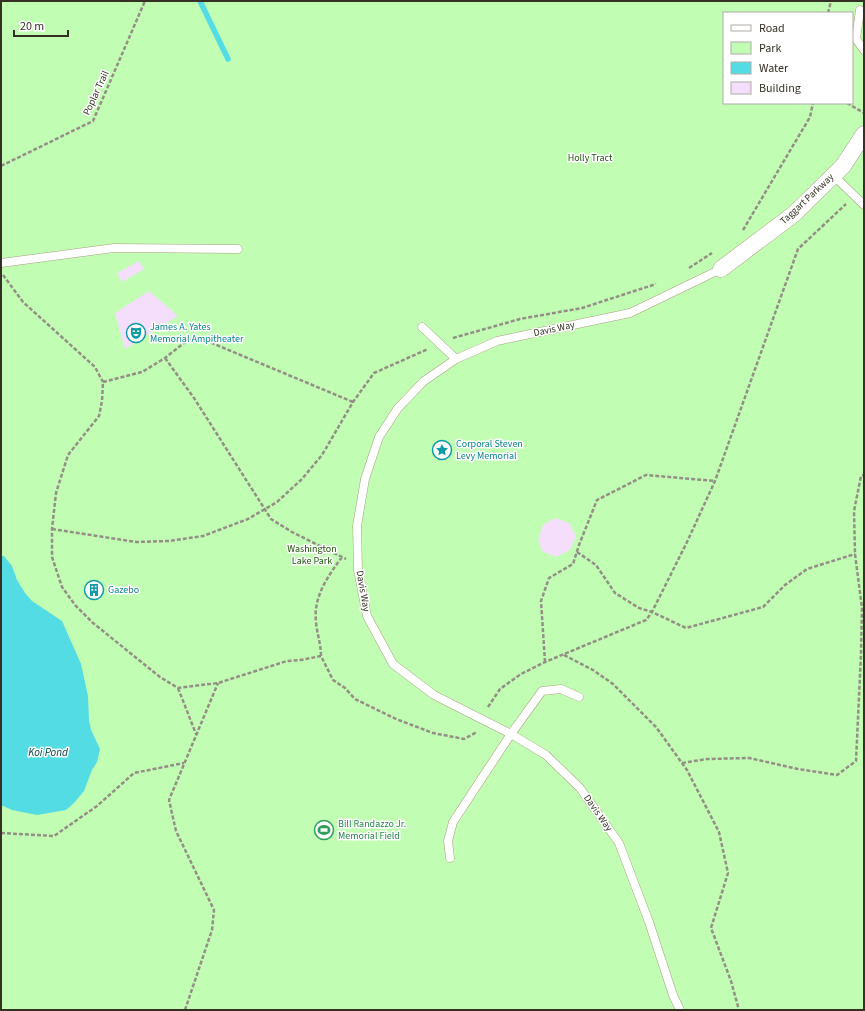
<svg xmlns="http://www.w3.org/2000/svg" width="865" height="1011" font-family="'Source Sans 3',sans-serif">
<rect width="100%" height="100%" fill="#fefbf5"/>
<path fill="#c2fdb4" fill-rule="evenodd" d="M1,1H864V1010H1ZM724,13H852V103H724Z"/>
<path fill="#53dce3" d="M1,556H4L12,566L17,580L25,593L32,601L62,621L81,664L88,696L89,720L91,730L100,749L97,762L92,770L84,791L74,803L66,810L37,815L12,810L1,805Z"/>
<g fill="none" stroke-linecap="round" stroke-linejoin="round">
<path stroke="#53dce3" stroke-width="5.5" d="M200,1L228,59"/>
</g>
<path fill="#f4defc" d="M139,261L144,269L122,282L117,273Z
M149,291L178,316L125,349L115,313Z
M555,518L569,523L576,536L570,550L556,557L542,551L538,540L543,525Z
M90,582H97L103,586V593L99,597H91L87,593L85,586Z"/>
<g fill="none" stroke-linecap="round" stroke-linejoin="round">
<defs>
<path id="service" d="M860,10L856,39L864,50
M833,175L864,205
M1,263L114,248L238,249
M422,327L456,359
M450,858L448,841L453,822L511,734L542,691L561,689L579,697
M680,1010L673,995L649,922L619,843L580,788L546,755L511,734L434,695L393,664L367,616L358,570L357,526L365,479L379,437L398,408L424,381L456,359L497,341L630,313L721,269"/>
<path id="minor" d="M721,269L794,214L843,166L864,134"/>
</defs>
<use href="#service" stroke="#a89e7e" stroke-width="9"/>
<use href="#minor" stroke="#a89e7e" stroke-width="17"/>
<path stroke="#938f85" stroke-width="2.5" stroke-dasharray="4 2" stroke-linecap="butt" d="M828,13L831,1
M847,103L864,113
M1,166L93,121L145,1
M743,230L810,117L813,103
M689,268L712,253
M3,275L23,302L95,367L103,382
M453,338L520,319L582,308L656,284
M165,358L194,398L271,519L292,532L346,559
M353,402L207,341L196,338L184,343L165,358L142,372L103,382L102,401L99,416L68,455L56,493L52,529V557L62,587L75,605L93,623L160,677L178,688L218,683L287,661L301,660L321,656L333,680L345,688L355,699L396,719L433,733L464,739L477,732
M52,529L136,542L169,541L203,536L248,519L277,502L302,479L322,455L353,402L374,373L428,349
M577,552L596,565L615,593L639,608L652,612L686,628L763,607L785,585L807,569L855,554
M564,655L593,670L613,684L656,727L687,770L719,832L728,873L711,928L731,981L739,1010
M321,656C321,644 317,634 316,622C313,597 328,576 342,557
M545,662L541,601L549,578L573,564L579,545L597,500L646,475L715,481
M178,688L196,734
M488,707L500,689L521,674L545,662L646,620L652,612L687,542L715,481L798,249L846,204
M682,763L707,759L749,758L798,769L837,775L856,761L861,654L862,608L855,554L854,511L861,476L864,475
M1,833L54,836L97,806L134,773L184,763
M185,1010L212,930L214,910L176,831L169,800L218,683"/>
<use href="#service" stroke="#fff" stroke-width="8"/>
<use href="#minor" stroke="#fff" stroke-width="16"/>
</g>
<defs>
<symbol id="theatre-ring" viewBox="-11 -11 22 22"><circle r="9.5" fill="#fff" stroke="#0f9aa8" stroke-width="1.5"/><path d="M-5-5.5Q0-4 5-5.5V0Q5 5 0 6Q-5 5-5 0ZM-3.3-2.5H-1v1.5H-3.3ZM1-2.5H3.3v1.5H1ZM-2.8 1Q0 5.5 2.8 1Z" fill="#0f9aa8"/></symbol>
<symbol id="sight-ring" viewBox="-11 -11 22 22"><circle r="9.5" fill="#fff" stroke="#0f9aa8" stroke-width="1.5"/><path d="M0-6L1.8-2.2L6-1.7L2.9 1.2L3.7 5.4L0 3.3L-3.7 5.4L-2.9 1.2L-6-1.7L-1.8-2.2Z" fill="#0f9aa8"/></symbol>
<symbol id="building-ring" viewBox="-11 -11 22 22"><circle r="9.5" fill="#fff" stroke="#0f9aa8" stroke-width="1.5"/><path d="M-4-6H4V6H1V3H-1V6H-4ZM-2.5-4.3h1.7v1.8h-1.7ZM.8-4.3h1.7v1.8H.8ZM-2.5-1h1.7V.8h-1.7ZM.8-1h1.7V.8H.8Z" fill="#0f9aa8"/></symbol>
<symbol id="stadium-ring" viewBox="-11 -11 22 22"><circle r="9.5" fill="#fff" stroke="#2e9e5b" stroke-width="1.5"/><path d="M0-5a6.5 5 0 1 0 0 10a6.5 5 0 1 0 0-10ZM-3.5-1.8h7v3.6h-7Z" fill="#2e9e5b"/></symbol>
</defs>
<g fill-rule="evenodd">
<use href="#theatre-ring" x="125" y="322" width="22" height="22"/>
<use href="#sight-ring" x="431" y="439" width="22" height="22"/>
<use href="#building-ring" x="83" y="579" width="22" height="22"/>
<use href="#stadium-ring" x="313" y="819" width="22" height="22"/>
</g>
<g text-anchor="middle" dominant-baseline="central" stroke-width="3" stroke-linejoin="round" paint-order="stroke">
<g font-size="10" fill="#343023" stroke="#fff">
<text transform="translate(96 93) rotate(-65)">Poplar Trail</text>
<text transform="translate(807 199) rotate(-43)">Taggart Parkway</text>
<text transform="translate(554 329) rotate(-12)">Davis Way</text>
<text transform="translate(363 591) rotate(80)">Davis Way</text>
<text transform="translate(598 813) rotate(55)">Davis Way</text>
</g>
<g font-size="10" fill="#1d550b" stroke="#fff">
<text x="590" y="158">Holly Tract</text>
<text x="312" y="549">Washington<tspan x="312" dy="12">Lake Park</tspan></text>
</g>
<g font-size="10" fill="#0d838f" stroke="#fff" text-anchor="start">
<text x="150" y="327">James A. Yates<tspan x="150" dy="12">Memorial Ampitheater</tspan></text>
<text x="456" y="444">Corporal Steven<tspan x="456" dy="12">Levy Memorial</tspan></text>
<text x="108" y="590">Gazebo</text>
</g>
<g font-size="10" fill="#27864d" stroke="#fff" text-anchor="start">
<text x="338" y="824">Bill Randazzo Jr.<tspan x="338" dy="12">Memorial Field</tspan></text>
</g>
<g font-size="11" font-style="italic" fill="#024447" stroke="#fff">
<text x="48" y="752">Koi Pond</text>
</g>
</g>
<rect width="865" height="1011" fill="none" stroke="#343023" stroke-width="4"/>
<rect x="723" y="12" width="130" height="92" fill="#ffffff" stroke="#aeaca7"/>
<rect x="731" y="25" width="20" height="6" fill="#ffffff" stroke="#aeaca7"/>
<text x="759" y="32" font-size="12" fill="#343023">Road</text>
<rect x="731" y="42" width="20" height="12" fill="#c2fdb4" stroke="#aeaca7"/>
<text x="759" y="52" font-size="12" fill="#343023">Park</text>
<rect x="731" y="62" width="20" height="12" fill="#53dce3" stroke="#aeaca7"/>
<text x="759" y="72" font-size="12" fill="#343023">Water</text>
<rect x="731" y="82" width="20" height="12" fill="#f4defc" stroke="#aeaca7"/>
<text x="759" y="92" font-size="12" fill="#343023">Building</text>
<path d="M14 30v6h54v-6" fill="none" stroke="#343023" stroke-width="2"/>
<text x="20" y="30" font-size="12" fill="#343023" stroke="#ffffff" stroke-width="3" paint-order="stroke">20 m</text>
</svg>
